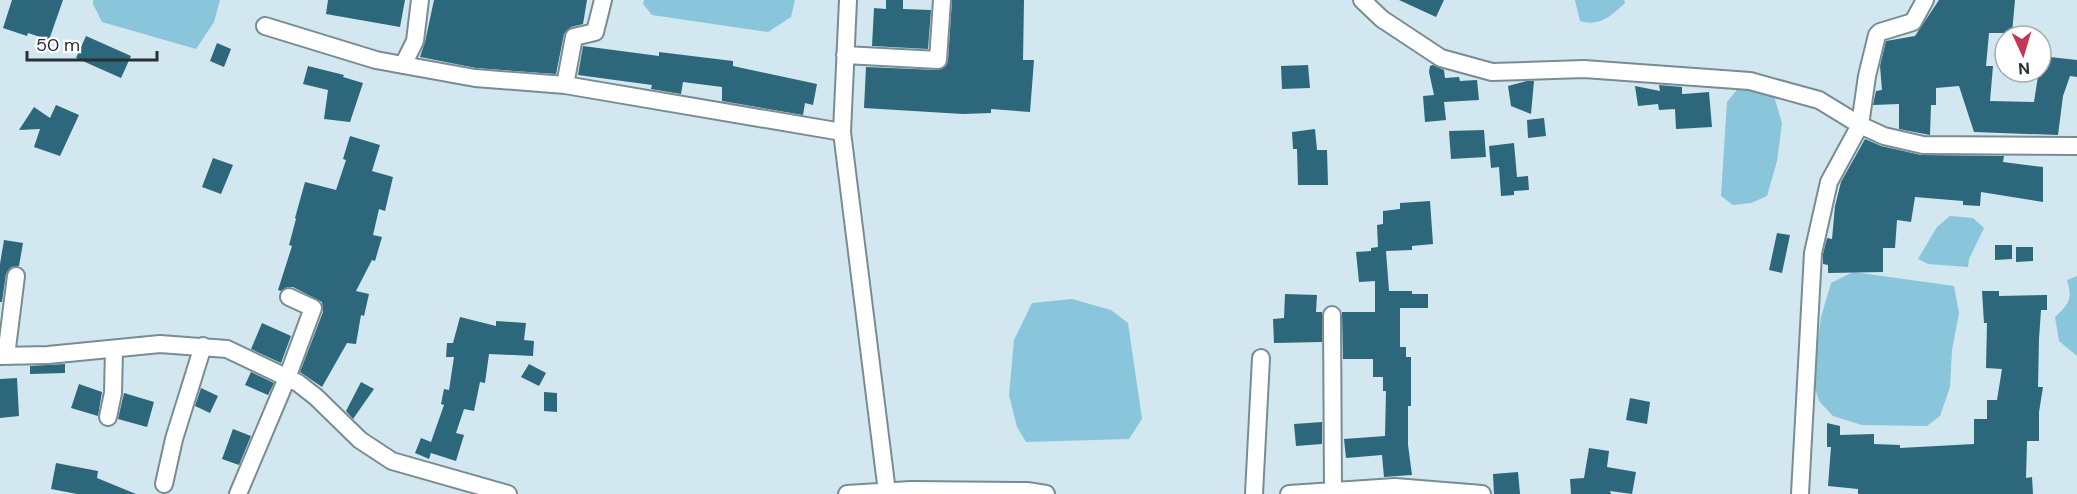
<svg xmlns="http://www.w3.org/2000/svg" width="2077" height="494" font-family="'DM Sans',sans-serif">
<rect width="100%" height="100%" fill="#d2e7ef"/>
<path fill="#89c5db" d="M93,0H220L214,22L196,49L102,22L93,4Z
M644,0H795L791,17L768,32L652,15L643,4Z
M1575,0H1624L1625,3C1611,16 1600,27 1580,21Z
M1740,86L1774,96L1782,123L1777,161L1767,196L1751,203L1733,205L1721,196L1727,102Z
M1950,216L1973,218L1984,228L1969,259L1968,267L1928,264L1918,259L1937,227Z
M1853,272L1954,286L1959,313L1952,350L1950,387L1940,416L1927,426L1862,425L1833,416L1819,401L1813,382L1821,317L1831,283Z
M2077,276V356L2059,341L2055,317C2069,304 2073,299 2067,280Z
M1072,299L1111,310L1128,323L1142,419L1129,439L1026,442L1017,427L1009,395L1014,340L1032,303Z"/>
<path fill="#2c677b" d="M12,0H63L49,40L28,33L27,36L3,28Z
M328,0H405L400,27L326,14Z
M434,0H587L583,24L571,27L564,34L556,74L476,68L420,57L425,42Z
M886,0H903V9L931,10L928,49L872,46L874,8L886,9Z
M952,0H1024L1023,60H1034L1030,112L991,109V113L963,114L864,108L866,67L937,70L946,66L948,61Z
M1399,0H1444L1436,17Z
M1939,0H2015L2012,33H1989L1986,66H1993L1990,101L2034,102L2038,76H2042L2041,56L2077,60V77L2070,76L2063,96L2058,135L1974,132L1959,86L1936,88V105H1931L1930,135L1899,129V104L1873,105L1876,91L1882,90L1880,66L1886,41L1915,36Z
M86,36L131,56L121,78L76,58Z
M217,43L231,49L224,67L210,61Z
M583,46L659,56V52L733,61V66L817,84L813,105L805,103L803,115L722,101V87L683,82L681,94L651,89L652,85L578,75Z
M1308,65L1310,88L1282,89L1281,66Z
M1433,65L1444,70L1445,78L1459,77L1460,81L1477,80L1479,100L1444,102L1446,120L1425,122L1423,96L1434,95L1429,72L1430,66Z
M308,66L344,75L343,77L363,83L350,122L324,119L328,90L303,84Z
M1527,81H1534L1531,114L1511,106L1508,86Z
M1659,85L1682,87V94H1684L1709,92L1712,127L1676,129L1675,109L1659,110L1658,104L1638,106L1635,86L1660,91Z
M56,105L79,115L60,156L34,147L40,129L19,130L34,107L50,118Z
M1544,118L1546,136L1528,138L1527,120Z
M1315,129L1317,150H1327L1328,185H1298L1297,149H1293L1292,132Z
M1484,130L1486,157L1451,159L1449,131Z
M350,136L380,145L372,171L393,177L385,211L379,209L373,235L382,237L375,261L372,260L356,291L369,294L364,316L361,315L356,344L347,343L322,387L300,372L323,312L322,302L293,287H287L281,291L278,290L292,246L289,245L296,219L295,218L305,182L336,190L346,160L343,159Z
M1865,139L1881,146L1921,155L2004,156L2003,162L2043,167V202L1981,192L1980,206L1963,205V201L1915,197L1911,222L1897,220L1895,248H1883V272L1828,273V265L1823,264V254L1827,238L1832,239L1835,206L1841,182Z
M1514,143L1517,177L1528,176L1529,190L1514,191V195L1501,196L1499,167L1491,168L1489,146Z
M213,158L233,165L221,194L202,187Z
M1430,201L1433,244L1412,246V250L1386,251L1389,291H1412V294H1428V308H1400V347H1406V357H1411V406H1408V445L1412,475L1384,477L1382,455L1346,458L1344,439L1385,436L1386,391H1383V377H1373V359H1343L1342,312H1375V281L1359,282L1356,252L1371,251V248L1378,247L1377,225L1383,224V211L1400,209V203Z
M1777,233L1790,235L1782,273L1769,270Z
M4,240L23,243L19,266L11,267L6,274L2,302H0V264Z
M1995,245H2012V259L1995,260Z
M2016,247H2033V261L2016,262Z
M1982,291H1999V296L2047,295V310H2041L2039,339L2038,387H2043L2039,412V441H2027L2026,478L2032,477L2033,494H1858V489L1828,486L1831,447H1827V423L1840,426V435L1874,434V444L1900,445V448L1974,444V419H1987V400H1997L2002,369L1986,368L1987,323H1984Z
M1285,294L1317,295L1316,312H1322V342L1274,343L1273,319L1284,318Z
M460,317L496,326V321L526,323L524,340L534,341L533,356L489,354L485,383L480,382L474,411L464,409L456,433L464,435L456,461L431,453L429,459L415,453L421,438L431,442L444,405L441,404L444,389L449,390L454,357H446L447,343H453Z
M262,323L291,336L281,363L251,349Z
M65,364V373L30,374V366Z
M529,364L546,373L539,386L521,377Z
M251,372L274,383L268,395L245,385Z
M17,378L19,416L0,418V379Z
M361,382L374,389L353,419L346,411Z
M79,384L102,392L98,416L71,408Z
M201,388L218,396L210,413L195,406Z
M544,392L557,393V412L544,411Z
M124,393L154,402L147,427L118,419Z
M1630,398L1650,402L1647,424L1626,420Z
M1322,422V444L1296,446L1294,424Z
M233,429L251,436L239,465L222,459Z
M1589,448L1609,451L1607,467L1636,472L1632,494L1610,491L1611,494H1571L1570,479L1584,478Z
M56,463L98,471L97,478L136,494H77L51,489Z
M1518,472L1520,494H1494L1493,474Z"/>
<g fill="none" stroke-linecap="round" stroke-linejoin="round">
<defs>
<path id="minor" d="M848,0L842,132L887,492
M1362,0L1382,19L1441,58L1492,72L1584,69L1750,81L1819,100L1860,125L1867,76L1877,35L1880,32L1913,22L1925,0
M265,26L376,60L403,65L415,41L420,0
M845,55L938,60L942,0
M403,65L475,78L565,85L842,132
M565,85L574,37L595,32L603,0
M1332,315L1333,490
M0,356L48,355L160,344L227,349L298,383L316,397L360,440L392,461L508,494
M6,356L16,276
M108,417L113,393L114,349
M164,484L174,439L203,346
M238,494L287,378L313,308L289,297
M847,494L911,490L1027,491L1046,494
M1254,494L1261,358
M1289,494L1395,487L1482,494
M1800,494L1813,253L1829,182L1860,125L1884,136L1923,145L2077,146"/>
</defs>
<use href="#minor" stroke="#798c93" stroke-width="20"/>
<use href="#minor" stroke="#fff" stroke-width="16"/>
</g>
<g transform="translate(2023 54) rotate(176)"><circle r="28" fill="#ffffff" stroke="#a9acad" stroke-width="1.5"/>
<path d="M0-4.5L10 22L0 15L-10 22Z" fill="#c43558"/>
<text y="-9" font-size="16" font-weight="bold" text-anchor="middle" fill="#283033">N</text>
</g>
<path d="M27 51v9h130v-9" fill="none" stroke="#283033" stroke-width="3"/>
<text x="36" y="51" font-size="18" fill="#283033" stroke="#ffffff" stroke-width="4.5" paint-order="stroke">50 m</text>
</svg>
